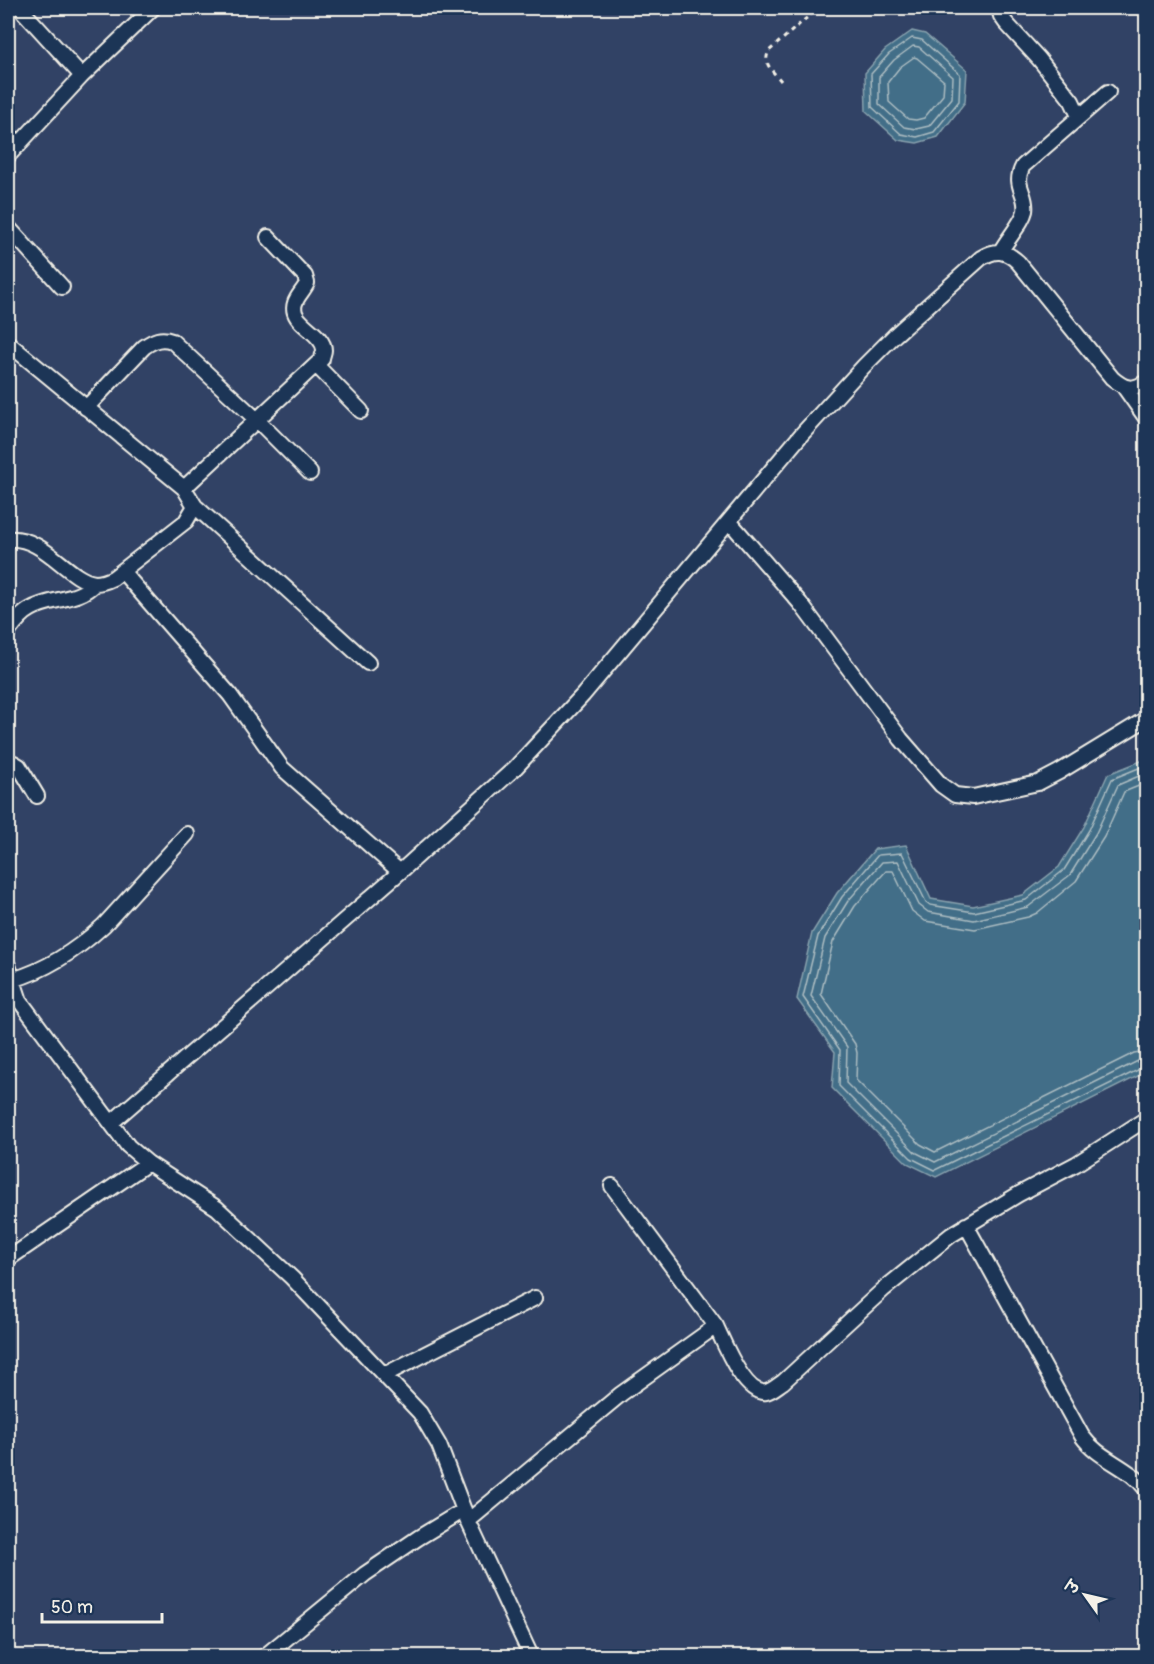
<svg xmlns="http://www.w3.org/2000/svg" width="1154" height="1664" font-family="Pangolin,'Playpen Sans Deva',sans-serif">
<rect width="100%" height="100%" fill="#314265"/>
<filter id="ink" filterUnits="userSpaceOnUse"><feTurbulence type="fractalNoise" baseFrequency=".0167" numOctaves="2"/><feDisplacementMap in="SourceGraphic" scale="12" xChannelSelector="R" yChannelSelector="G"/><feConvolveMatrix kernelMatrix="1 2 1 2 8 2 1 2 1" color-interpolation-filters="sRGB"/></filter>
<g filter="url(#ink)">
<path fill="#426e88" stroke="#89a2ae" stroke-width="1.5" d="M912,31L925,34L967,70L965,102L938,137L917,143L898,140L866,111L865,73L885,50Z
M1146,759V1072L936,1177L907,1163L832,1088L835,1052L797,999L812,933L837,893L875,849L906,845L931,899L973,906L1023,895L1059,867L1084,827L1108,774Z"/>
<g fill="none" stroke-linecap="round" stroke-linejoin="round">
<path stroke="#adbdc2" stroke-width="1.5" d="M912,38L922,40L960,74L959,101L934,132L917,137L901,134L872,107L871,74L889,54Z
M913,46L919,47L953,77L952,98L929,126L916,129L904,127L879,104V77L894,60Z
M914,57L917,58L944,81L943,95L924,118L916,120L908,119L889,102L888,82L900,67Z
M1146,765L1112,779L1089,830L1064,870L1026,900L974,912L930,905L926,902L902,853L878,855L842,897L818,936L803,997L840,1050L839,1086L911,1158L935,1170L1142,1068L1146,1067
M1146,773L1118,785L1096,833L1070,875L1028,907L974,920L928,912L919,905L898,861L882,862L848,901L825,938L811,996L847,1047L846,1083L915,1152L935,1162L1138,1061L1146,1060
M1146,783L1124,792L1104,837L1076,881L1037,913L1028,917L975,929L925,921L912,911L893,871H886L855,906L833,942L821,994L855,1044L857,1053L856,1080L920,1144L935,1152L1134,1053L1146,1051"/>
<defs>
<path id="minor" d="M20,8L82,76
M999,8L1001,16L1006,23L1039,59L1072,101L1079,116
M8,133L19,145
M8,156L82,76L153,8
M8,227L62,287
M1001,251C1007,239 1022,224 1025,211C1028,193 1012,186 1023,166L1108,92
M8,343L184,488L195,506L186,521L113,578C107,581 102,583 95,583C68,580 45,536 8,539
M316,365L361,411
M1124,387L1146,418
M86,408L144,347C154,340 161,337 172,341L257,420L310,473
M184,488L322,359C322,356 324,353 324,350C324,332 288,323 295,303C297,296 304,290 307,283L305,276L268,237
M195,506L368,663
M729,521L800,603L901,739L941,785L955,795L973,797L1038,783L1059,772L1146,719
M122,571L230,695L282,768L400,872
M8,632C14,624 21,614 31,609C52,597 78,602 95,583
M8,763H14L19,766L37,796
M8,965L20,1001L128,1146L148,1163L217,1208L292,1278L420,1413L439,1445L468,1521L531,1656
M12,980C46,970 78,949 104,925L187,834
M111,1123L400,872L515,768L583,695L801,435L864,366L895,335L981,258C996,249 1005,250 1018,262L1112,378C1125,389 1132,391 1146,382
M612,1186L716,1326
M966,1225L1082,1436C1099,1460 1129,1466 1146,1489
M8,1259L148,1163
M384,1375L535,1298
M468,1521L621,1394L716,1326C724,1343 744,1395 766,1392C772,1391 778,1385 783,1382L884,1289L951,1235L1019,1194L1076,1164L1146,1119
M265,1656L365,1574L418,1538L464,1510"/>
</defs>
<use href="#minor" stroke="#f4f1e8" stroke-width="18"/>
<path stroke="#f4f1e8" stroke-width="3" stroke-dasharray="4.5 4.5" stroke-linecap="butt" d="M781,81C773,71 762,64 769,51L818,8"/>
<use href="#minor" stroke="#1d3557" stroke-width="14"/>
</g>
</g>
<rect width="1154" height="1664" fill="none" stroke="#1d3557" stroke-width="30"/>
<rect x="15" y="15" width="1124" height="1634" fill="none" stroke="#f4f1e8" stroke-width="2" filter="url(#ink)"/>
<g transform="translate(1085 1595) rotate(304)" stroke="#1d3557" stroke-width="4.5" paint-order="stroke">
<path d="M0-4.5L10 22L0 15L-10 22Z" fill="#f4f1e8"/>
<text y="-9" font-size="16" font-weight="bold" text-anchor="middle" fill="#f4f1e8">उ</text>
</g>
<path d="M42 1613v9h120v-9" fill="none" stroke="#f4f1e8" stroke-width="3"/>
<text x="51" y="1613" font-size="18" fill="#f4f1e8" stroke="#1d3557" stroke-width="4.5" paint-order="stroke">50 m</text>
</svg>
